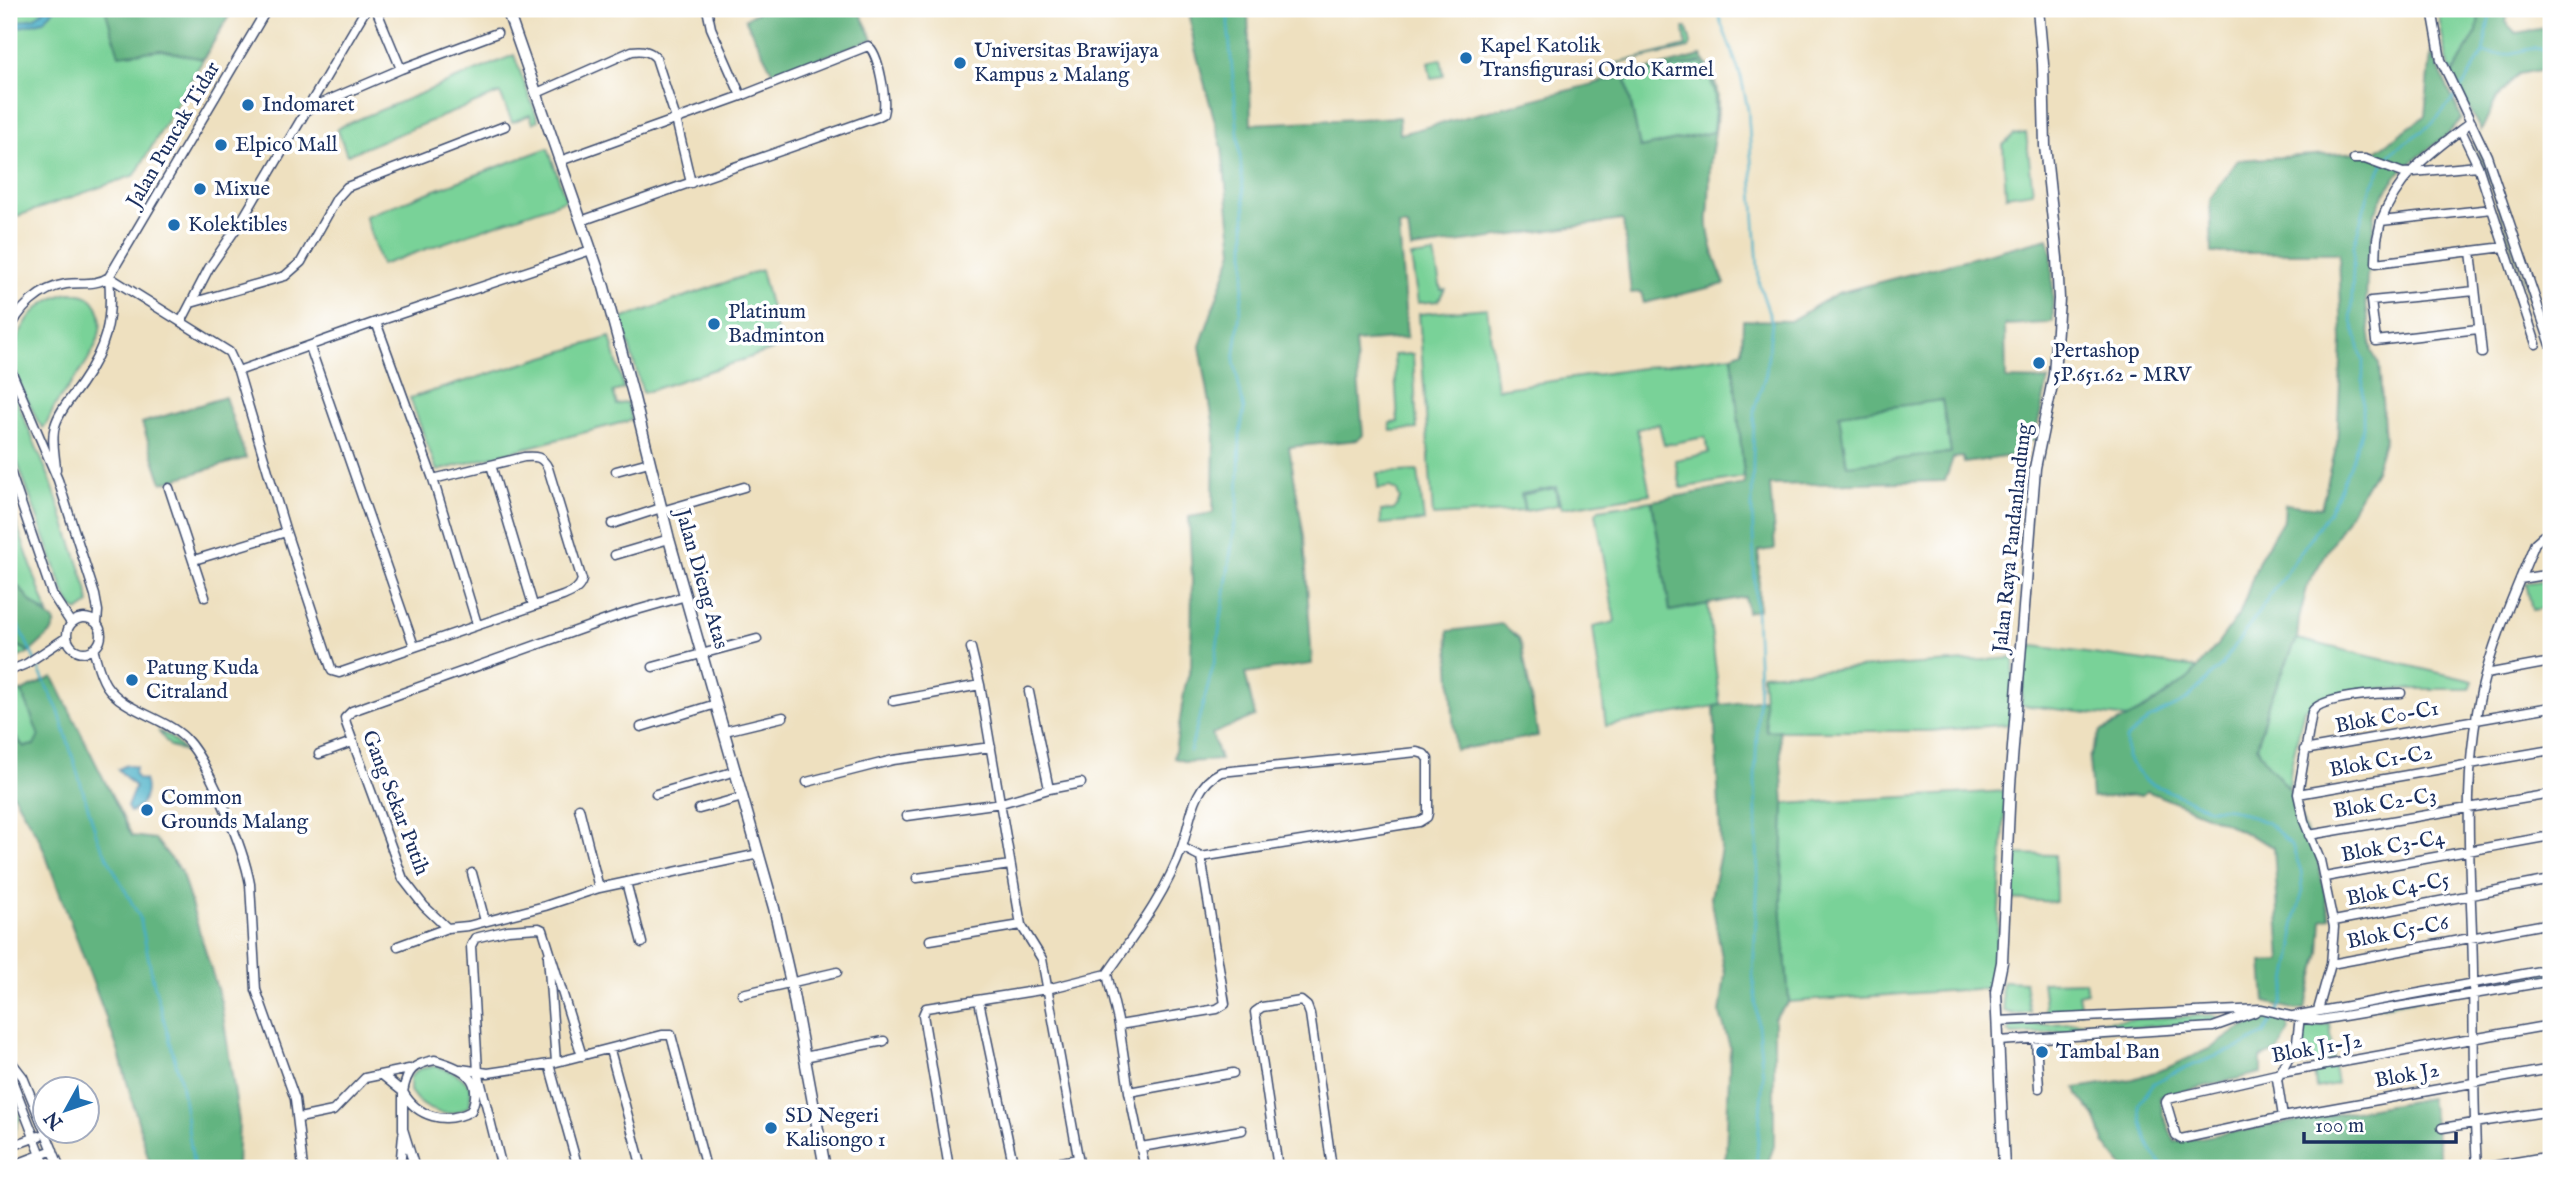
<svg xmlns="http://www.w3.org/2000/svg" width="2560" height="1177" font-family="'IM FELL English',serif">
<rect width="100%" height="100%" fill="#fff"/>
<filter id="ink" filterUnits="userSpaceOnUse"><feTurbulence type="fractalNoise" baseFrequency=".0143" numOctaves="2"/><feDisplacementMap in="SourceGraphic" scale="14" xChannelSelector="R" yChannelSelector="G"/><feConvolveMatrix kernelMatrix="1 2 1 2 8 2 1 2 1" color-interpolation-filters="sRGB"/></filter>
<filter id="wash" filterUnits="userSpaceOnUse"><feTurbulence type="fractalNoise" baseFrequency=".00686" numOctaves="4" result="noise"/><feDisplacementMap in="SourceGraphic" scale="28" xChannelSelector="R" yChannelSelector="G"/><feGaussianBlur stdDeviation="1.57" result="paint"/><feColorMatrix in="noise" values="0 0 0 0 0 0 0 0 0 0 0 0 0 0 0 0 0 1.4 0 .05"/><feComposite in="paint" operator="in"/></filter>
<g filter="url(#wash)">
<rect width="100%" height="100%" fill="#eee0bf"/>
<path fill="#79d298" stroke="#4a807b" stroke-width="2" d="M9,9H233L135,175L9,219Z
M2437,9H2480L2477,32L2452,74C2443,53 2443,31 2437,9Z
M1684,28H1687L1691,44L1689,48L1610,65L1686,46Z
M514,55L538,120L533,123L530,115L512,122L500,93L347,155L337,128Z
M1441,59L1444,76L1431,78L1428,62Z
M1701,62C1718,85 1716,105 1713,132L1640,148L1626,79Z
M2026,133L2033,192L2006,196L2003,145L2014,135Z
M2473,143L2485,165L2547,350L2484,165Z
M548,148L566,200L381,265L365,216Z
M1434,254L1441,290L1445,289L1438,301L1418,303L1411,257Z
M761,270L781,347L643,393L621,319Z
M69,293C83,293 94,296 99,311C109,344 73,379 56,404C51,412 50,421 43,428L38,422C22,385 1,363 25,324C35,307 49,298 69,293Z
M1487,308L1497,389L1732,355L1744,477L1681,488L1675,460L1709,453L1705,437L1664,445L1659,424L1637,429L1650,494L1561,508L1556,487L1521,494L1524,511L1433,516L1419,314Z
M610,337L624,389L613,392L617,405L627,402L632,420L437,471L410,398Z
M1413,354L1417,429L1391,431L1390,423L1398,422L1394,355Z
M9,383L50,479L87,588L89,604L79,611L73,608L66,597L9,439Z
M1942,400L1951,453L1847,466L1838,414Z
M1418,471L1424,521L1381,524V511L1394,510L1400,499L1397,491L1390,487L1378,489L1377,473Z
M1555,488L1558,505L1525,511L1522,495Z
M1652,501L1670,611L1708,604L1720,705L1606,726L1593,627L1615,622L1596,513L1599,509Z
M9,503L48,614L32,603L9,575Z
M2551,579V607L2532,610L2526,583Z
M2297,639L2473,681L2470,689H2374L2321,698L2304,709L2291,766L2289,789L2269,766L2257,747L2267,707Z
M9,641L30,652L9,662Z
M2027,645L2197,668L2189,678L2149,706L2128,718L2021,705Z
M2014,658L2011,724L1930,731H1766L1762,674Z
M22,691L39,736L34,745L24,747L9,729V693Z
M158,731L169,736L185,752L170,746Z
M2006,791L1997,942L1989,988L1789,1002L1781,904L1784,804Z
M2011,854L2055,855L2056,902L2009,899Z
M2551,972V976L2477,989V985Z
M2003,981L2025,982L2030,1012L2013,1014L2004,1011L2001,988Z
M2085,981L2087,992L2078,994L2081,1011L2046,1013L2042,982Z
M2466,987L2467,989L2464,991L2336,1015L2334,1012Z
M2212,1015L2218,1017L2216,1022L2012,1035L2008,1031L2013,1026Z
M2330,1024L2334,1060L2294,1067L2293,1060L2306,1028Z
M435,1066C451,1070 461,1074 471,1088L470,1105C449,1122 423,1111 410,1091V1077L419,1069Z
M2334,1066L2337,1084L2316,1088L2314,1071Z
M9,1090L20,1117L14,1135L9,1140Z"/>
<path fill="#62b480" stroke="#3e726f" stroke-width="2" fill-rule="evenodd" d="M105,9H233L203,59L161,50L119,55Z
M757,9H858L873,39L774,75L745,19L758,12Z
M1189,9H1248L1251,124L1399,117L1400,134L1701,56C1731,93 1713,125 1710,166C1709,183 1710,199 1708,215C1706,235 1717,266 1725,284L1644,303L1641,292L1631,293L1623,220L1411,249L1408,226H1399L1407,338L1355,342L1363,435L1358,440L1289,447L1304,537L1312,664L1245,673L1255,716L1212,734L1220,760L1187,762L1174,758L1185,687L1191,667L1192,580L1189,517L1213,513L1214,427L1200,346L1233,251L1222,148L1194,45ZM1701,62C1718,85 1717,105 1713,132L1640,148L1626,79Z
M2480,9H2508L2505,22L2516,33L2551,27V77L2546,69L2518,74L2497,98L2481,131L2452,75L2477,32Z
M2431,52L2462,118L2448,134L2403,169L2387,189L2375,213L2367,278L2366,302L2372,352L2379,364L2385,438L2375,471L2308,584L2299,619L2297,639L2267,707L2257,747L2269,766L2289,789L2317,857L2330,918L2322,920L2320,953L2305,1009L2296,1010L2265,1002L2262,962L2281,961L2274,847L2223,822L2147,791L2142,795L2092,798L2089,758L2100,732L2147,708L2189,678L2217,645L2240,613L2259,560L2284,518L2285,504L2321,508L2337,444L2342,341L2339,253H2212L2210,199L2238,160L2376,151L2425,116Z
M2048,238L2052,255L2053,321L2048,323L2005,325L2006,379L2048,380L2034,441H2025L2024,454L1964,463L1963,457L1953,458L1945,481L1770,485L1775,549L1759,551V610L1747,612L1745,597L1670,611L1652,501L1745,484L1732,355L1742,351L1743,320L1790,321L1838,293ZM1942,400L1951,453L1847,465L1839,414Z
M225,397L246,458L162,483L142,423Z
M9,575L32,603L55,622L52,632L30,652L9,641Z
M1502,624L1519,638L1522,647L1538,736L1455,750L1448,631Z
M53,677L132,836L155,839L181,871L221,1002L239,1121L237,1168H151L118,1050L40,840L9,788V729L24,747L34,745L39,736L22,691Z
M1764,699L1766,731L1779,730L1784,804L1781,904L1789,1002L1774,1018V1146L1766,1168H1723L1726,1154L1730,1047L1720,1014L1725,974L1711,897L1721,849L1714,706Z
M2269,1016L2287,1022L2290,1030L2278,1051L2261,1058V1073L2160,1097L2163,1115L2175,1142L2430,1098L2442,1168H2124L2105,1144L2095,1116L2078,1095L2076,1088L2133,1079L2167,1068L2213,1047L2238,1030Z"/>
<path fill="#47afc6" stroke="#316f92" stroke-width="2" d="M46,9H55L43,21L9,30V24L34,18Z
M127,765L136,767L134,773L138,779L144,780C149,793 143,807 130,812L127,807L135,787L118,769Z"/>
<g fill="none" stroke-linecap="round" stroke-linejoin="round">
<path stroke="#47afc6" stroke-width="2.5" d="M1716,9L1741,77L1748,110L1759,284L1772,322L1766,373L1754,410L1752,509L1759,685L1755,779L1758,877L1753,975L1763,1076L1756,1168
M2483,53C2491,53 2499,55 2507,54C2524,52 2537,42 2551,55
M2460,91L2483,53L2491,9
M9,611C30,642 40,677 58,709L98,840L140,918L154,984L181,1082L194,1168
M1190,751L1215,660L1238,503L1240,434L1244,410L1234,361L1245,272V210L1228,25V9
M2165,1168C2147,1151 2142,1128 2139,1104L2154,1083L2173,1073L2240,1047L2264,1034L2283,1001L2294,946L2293,926L2303,891L2301,871L2292,845L2268,823L2231,809L2207,808L2145,781L2127,758L2126,739L2150,718L2185,701L2221,666L2330,510L2350,466L2363,427V361L2351,317L2354,245L2368,195L2384,162L2396,149L2432,124L2456,96"/>
</g>
</g>
<g filter="url(#ink)">
<g fill="none" stroke-linecap="round" stroke-linejoin="round">
<defs>
<path id="minor" d="M376,9L401,69
M2432,9L2441,60L2487,156L2551,345
M537,93L632,51C642,50 649,50 656,58L676,119L691,183
M308,109L401,69L497,33
M2461,130L2478,166L2536,344
M2354,159H2365L2403,173L2478,166
M560,161L741,96L711,28L707,9
M2492,209L2381,221L2377,239L2376,263L2504,247
M581,221L877,117L883,114C887,101 879,53 868,46L741,96
M2381,221C2399,173 2432,152 2471,122
M2471,251L2482,353
M109,277L229,352L238,371L376,322
M2475,291L2371,301L2376,341L2478,329
M191,303L285,276L301,262L337,198L347,187L505,126
M181,322L209,268L242,220L366,9
M9,334C16,309 41,288 66,284C81,282 96,286 109,277L267,9
M310,347L414,646
M9,366L58,480L95,595L98,611L97,623
M238,371L286,532L332,671L339,673L563,596C572,592 579,590 582,580L548,468C542,456 536,456 524,457L433,479
M491,465L533,605
M9,468L52,594L71,623
M56,469C55,455 51,439 55,426C59,411 72,397 81,384C106,348 113,321 109,277
M616,471L649,462
M169,488L205,597
M662,511L744,487
M612,524L661,508
M615,555L669,539
M194,560L286,532
M2520,579L2551,574
M686,596L623,614L352,711L345,718L346,723L403,879L424,906L447,928L468,926L545,906L599,888L759,854
M67 635a17 17 0 1 1 34 0a17 17 0 1 1-34 0Z
M477,624L433,479L376,322L591,250
M971,648L980,685L1021,925L1042,959L1080,1168
M93,649C97,661 99,674 106,685C123,711 162,716 185,738C209,762 244,850 250,884L256,990L295,1099L303,1168
M653,667L757,639
M9,671L26,664L67,637
M2486,674L2551,662
M1029,692L1049,789
M893,701L980,685
M641,727L716,704
M725,731L783,717
M2304,750L2551,707
M319,754L352,742
M807,782L893,760L991,747
M656,794L736,771
M2298,794L2551,750
M579,808L599,888
M699,809L743,797
M907,816L1001,803L1049,789L1081,783
M2309,835L2551,794
M472,873L485,921
M2325,877L2551,836
M917,878L1010,865
M626,882L642,943
M2334,921L2551,880
M930,940L1021,925
M398,946L447,928
M548,956L556,1062
M2331,964L2551,923
M742,994L837,972
M979,1001L1014,1168
M2318,1010L2331,964L2334,927L2320,860L2304,821L2298,794L2312,712C2320,696 2382,693 2401,693
M2293,1016L2551,969
M1997,1021L2261,1009C2281,1013 2299,1020 2320,1020L2551,981
M1119,1025L1217,1009L1225,1004L1201,857
M2551,1025L2281,1073L2168,1099L2166,1102L2176,1136L2181,1139L2283,1117L2551,1069
M2036,1040L2039,1088
M1998,1041L2213,1027L2255,1012
M610,1050L642,1168
M9,1054L13,1064L23,1077L60,1168
M804,1057L884,1041
M435,1060C463,1068 485,1078 471,1111C446,1125 417,1117 403,1092C407,1070 413,1064 435,1060Z
M13,1064L12,1080L46,1168
M549,1064L578,1168
M461,1069L488,1073L549,1064L662,1035H671L706,1168
M382,1075L403,1092V1129L415,1168
M1129,1092L1119,1025L1107,974C1135,934 1166,894 1182,847C1191,820 1192,786 1221,772L1417,752L1424,754L1428,759V813L1427,817L1419,822L1201,857L1182,847
M2283,1117L2277,1079L2297,1042L2300,1016
M299,1118L333,1111L365,1078L409,1069
M2442,1128L2551,1111
M9,1147L39,1136
M1141,1147L1242,1130
M9,1167L53,1150
M400,1168L403,1135
M502,1168L478,1072L471,946L475,938L508,930L539,928L543,930L582,1056
M949,1168L923,1015L926,1008L1047,989L1107,974
M1028,1168L1078,1159
M1145,1168L1129,1092L1233,1073
M1278,1168L1255,1012L1262,1007L1301,1001L1307,1006L1310,1014L1332,1168
M2477,1168C2473,1103 2474,1037 2473,972C2472,878 2460,786 2481,692C2493,640 2515,592 2535,543L2543,536L2551,533
M2481,1168L2551,1156"/>
<path id="tertiary" d="M507,9L604,287L634,398L669,539L774,908L791,983L825,1168
M2004,1168L1996,992L2002,962L2010,785L2035,468L2054,375L2059,299L2057,258L2045,146L2043,64L2038,9"/>
</defs>
<use href="#minor" stroke="#3b4a6d" stroke-width="11"/>
<use href="#tertiary" stroke="#3b4a6d" stroke-width="13"/>
<use href="#minor" stroke="#fff" stroke-width="8"/>
<use href="#tertiary" stroke="#fff" stroke-width="10"/>
</g>
</g>
<g fill="#1f6fb2" stroke="#fff" stroke-width="2.5">
<circle cx="1466" cy="58" r="7"/>
<circle cx="960" cy="63" r="7"/>
<circle cx="248" cy="105" r="7"/>
<circle cx="221" cy="145" r="7"/>
<circle cx="200" cy="189" r="7"/>
<circle cx="174" cy="225" r="7"/>
<circle cx="714" cy="324" r="7"/>
<circle cx="2039" cy="363" r="7"/>
<circle cx="132" cy="680" r="7"/>
<circle cx="147" cy="810" r="7"/>
<circle cx="2042" cy="1052" r="7"/>
<circle cx="771" cy="1128" r="7"/>
</g>
<g text-anchor="middle" dominant-baseline="central" stroke-width="7" stroke-linejoin="round" paint-order="stroke">
<g font-size="21" fill="#1b2f5e" stroke="#fff" text-anchor="start">
<text x="1480" y="46">Kapel Katolik<tspan x="1480" dy="24">Transfigurasi Ordo Karmel</tspan></text>
<text x="974" y="51">Universitas Brawijaya<tspan x="974" dy="24">Kampus 2 Malang</tspan></text>
<text x="262" y="105">Indomaret</text>
<text x="235" y="145">Elpico Mall</text>
<text x="214" y="189">Mixue</text>
<text x="188" y="225">Kolektibles</text>
<text x="728" y="312">Platinum<tspan x="728" dy="24">Badminton</tspan></text>
<text x="2053" y="351">Pertashop<tspan x="2053" dy="24">5P.651.62 - MRV</tspan></text>
<text x="146" y="668">Patung Kuda<tspan x="146" dy="24">Citraland</tspan></text>
<text x="161" y="798">Common<tspan x="161" dy="24">Grounds Malang</tspan></text>
<text x="2056" y="1052">Tambal Ban</text>
<text x="785" y="1116">SD Negeri<tspan x="785" dy="24">Kalisongo 1</tspan></text>
</g>
<g font-size="21" fill="#1b2f5e" stroke="#fff">
<text transform="translate(174 135) rotate(-60)">Jalan Puncak Tidar</text>
<text transform="translate(2013 538) rotate(-84)">Jalan Raya Pandanlandung</text>
<text transform="translate(701 579) rotate(74)">Jalan Dieng Atas</text>
<text transform="translate(2387 718) rotate(-10)">Blok C0-C1</text>
<text transform="translate(2381 762) rotate(-10)">Blok C1-C2</text>
<text transform="translate(395 803) rotate(69)">Gang Sekar Putih</text>
<text transform="translate(2385 804) rotate(-9)">Blok C2-C3</text>
<text transform="translate(2393 847) rotate(-10)">Blok C3-C4</text>
<text transform="translate(2398 890) rotate(-11)">Blok C4-C5</text>
<text transform="translate(2398 933) rotate(-11)">Blok C5-C6</text>
<text transform="translate(2317 1049) rotate(-10)">Blok J1-J2</text>
<text transform="translate(2407 1076) rotate(-10)">Blok J2</text>
</g>
</g>
<rect width="2560" height="1177" fill="none" stroke="#fff" stroke-width="35"/>
<g transform="translate(66 1110) rotate(230)"><circle r="33" fill="#ffffff" stroke="#a4acbf" stroke-width="2"/>
<path d="M0-5L12 26L0 18L-12 26Z" fill="#1f6fb2"/>
<text y="-10" font-size="19" font-weight="bold" text-anchor="middle" fill="#1b2f5e">N</text>
</g>
<path d="M2304 1132v10h152v-10" fill="none" stroke="#1b2f5e" stroke-width="3.5"/>
<text x="2315" y="1132" font-size="21" fill="#1b2f5e" stroke="#ffffff" stroke-width="5" paint-order="stroke">100 m</text>
</svg>
